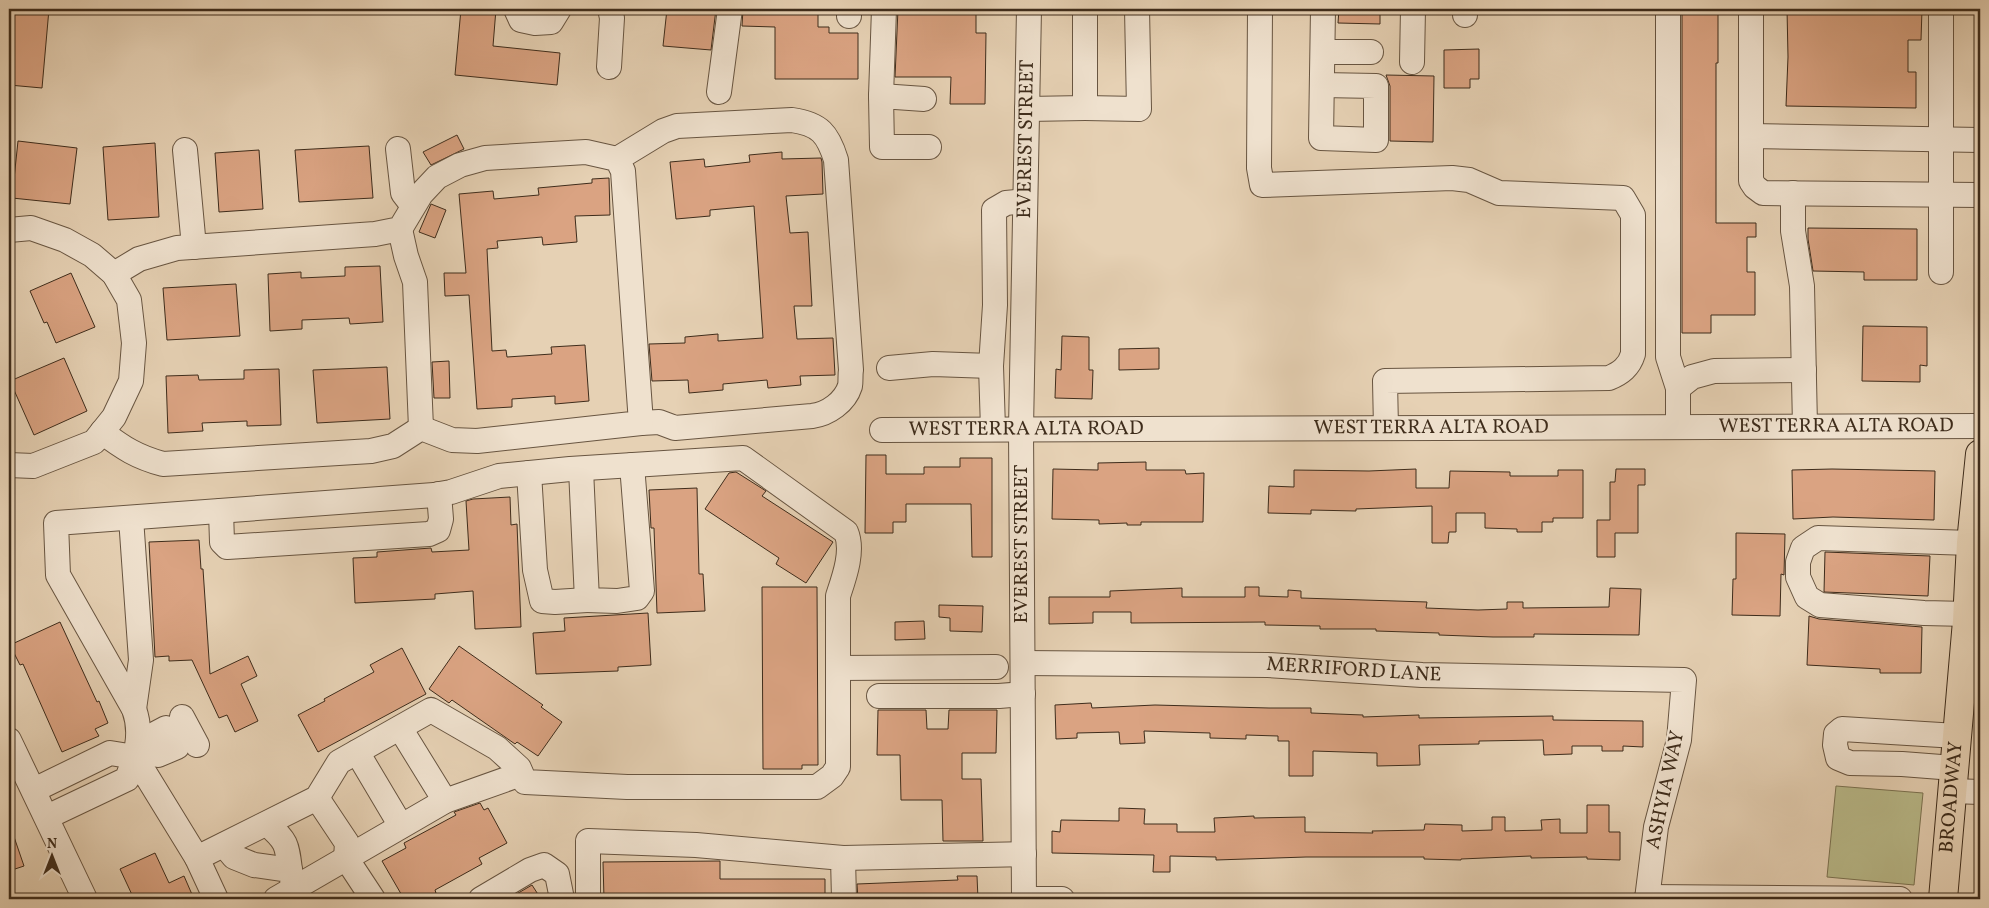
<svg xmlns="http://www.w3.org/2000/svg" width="1989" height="908" font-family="Vollkorn,serif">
<rect width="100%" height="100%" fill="#e6d1b4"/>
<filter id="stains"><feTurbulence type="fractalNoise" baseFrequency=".004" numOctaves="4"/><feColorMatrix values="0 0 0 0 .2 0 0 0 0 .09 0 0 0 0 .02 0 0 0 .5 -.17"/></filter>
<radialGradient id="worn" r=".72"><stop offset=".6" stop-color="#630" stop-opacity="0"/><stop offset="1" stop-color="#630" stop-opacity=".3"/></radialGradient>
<path fill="#b9ba8a" stroke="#7c7352" d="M1836,786L1923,793L1914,885L1827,877Z"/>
<path fill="#daa382" stroke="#3e2c1b" d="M13,9H49L42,88L9,85L14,36L10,35Z
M461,9H496L493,46L560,53L557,85L455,75Z
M667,9H716L711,50L663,46Z
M743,9H818V27H829V33H858V79H775V27L742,26Z
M898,9H976V33H986L985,104H950L951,77H895Z
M1339,9H1380V24L1338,23Z
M1682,9H1718V63H1716V223H1756V237H1747V272H1755V315H1711V333H1682Z
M1787,9H1922L1921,40H1908V72H1916V108L1786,106L1788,57Z
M1479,49V79H1470V88H1444V50Z
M1386,75L1434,76L1433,142L1390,141V86Z
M457,135L464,149L431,165L423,152Z
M18,141L77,148L70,204L12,198Z
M155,143L159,217L108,220L103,147Z
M369,146L373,198L299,202L295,150Z
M259,150L263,209L219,212L215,153Z
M782,152V159L821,158L822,162L823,194L786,196L790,233L808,232L812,306H794L797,339L833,338L835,375L800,376L801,385L768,388L767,380L723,384V390L689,393L688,380L652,381L649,344L685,343V337L718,334V341L763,338L754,206L710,210V216L676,219L670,162L704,159L705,167L750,162L749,155Z
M609,178L610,215L575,216L577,242L543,245L542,237L497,241L498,248L487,249L492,351L506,350L507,357L552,354L551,347L585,345L589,401L555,404V396L512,399V407L477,409L469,295L445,296L444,273H466L459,194L493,191L494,199L539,195L538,188L592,183V179Z
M431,204L446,210L435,238L419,232Z
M1808,228L1917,229V280H1864V272L1813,271L1808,239Z
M380,266L383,322L350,324L349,318L302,320V329L270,331L268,274L301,272V278L345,276V267Z
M71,273L95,327L56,343L47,322L44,323L30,291Z
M236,284L240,336L167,340L163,288Z
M1863,326L1927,327V366L1920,365V382L1862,381Z
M1062,336L1089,337V370H1093L1092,399L1055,398L1056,369L1061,370Z
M1159,348V369L1119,370V349Z
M64,358L87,411L34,435L10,381Z
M449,361L450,398H434L432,362Z
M387,367L390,419L317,423L313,370Z
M279,369L281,425L247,426V421L202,423L203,431L168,433L166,376L198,375L199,380L244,379V370Z
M866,455H886V474H924V467H960V458H992V557H972L971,504H906V522H893V533H865Z
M1146,462V470H1185L1186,474L1204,473L1203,522H1141V525H1127V523L1099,524V520L1052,519L1053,469L1098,470V463Z
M1416,469V488H1449L1450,471L1510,472V476H1558V470H1583V518H1553V522H1542V532H1517V529L1485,528V513H1456V532H1449L1448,543H1432V506L1356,509V511L1311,510V514L1268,513L1269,486L1294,487V470L1369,471Z
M1616,469H1645V485H1638V533H1615V557H1597V520H1610V482H1615Z
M1832,469L1935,471L1934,520L1833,517L1793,519L1792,470Z
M736,472L766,491L762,496L833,542L806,583L776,564L779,558L705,509L729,473Z
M697,488L699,574H703L705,611L657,613L654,528H651L649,490Z
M510,497L511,525L517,524L521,627L475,629L473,591L435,594V599L355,603L353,558L377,557V552L431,548L432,552L469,550L466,501L473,499Z
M1736,533L1785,534L1784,575L1781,574L1780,616L1732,615L1733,579H1736Z
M199,540L201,569H203L210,674L248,656L257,676L241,684L258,721L235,732L227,715L219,718L192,660L169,661V656L155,657L149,542Z
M1825,552L1930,556L1928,596L1824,592Z
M762,587H817L818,765H802V769H763Z
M1245,587H1259V596L1288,597V590L1301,591V598L1427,602L1426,608L1478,610L1507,609V602H1523V608L1609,607L1610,588L1641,589L1639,635L1534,634V637H1493L1439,635V633L1376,631V629H1320V626L1265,625V622L1131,623V612H1093V623L1049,624V597H1110V591L1182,588V597H1245Z
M939,605L983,606L982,632L950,631V618L939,617Z
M648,613L651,665L618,667V671L536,674L533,633L565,631L564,618Z
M1809,616L1819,619L1922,627L1921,673H1880V669L1807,665Z
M924,621L925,639L895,640V622Z
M60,622L97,702L99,701L108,723L95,729L99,736L62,752L23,664L20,665L10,645Z
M459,646L543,705L541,707L562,722L538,756L517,742L515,744L452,700L449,703L429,689Z
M402,648L426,694L318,752L298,715L325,701L324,699L374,672L370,665Z
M1091,703L1092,708L1155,705L1269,708H1311V713L1363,715V717L1419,715V718L1553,716V720L1643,721V747L1623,746V751H1602V746H1572V754L1544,755L1543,740L1479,741V744L1419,745L1420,765L1377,766V753L1313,751V776H1289V741H1278V736L1246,735V739L1210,738V733L1144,731L1145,743L1120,744L1119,732L1077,733V738L1056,739L1055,705Z
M878,710H926L927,729H948L949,710H997L996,753H962V779H981L983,841H943L942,800H901L900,755H877Z
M480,803L484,810L488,808L507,843L479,858L482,864L435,890L436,893L424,899H404L382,861L406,848L404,843L456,815L454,812Z
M1587,805H1609V832H1620V860L1587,859V857L1531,858V856L1461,859V860L1424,859V857H1306L1216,860V857L1170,856V872H1153L1154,855L1052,853V831L1060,832L1061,820L1119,821V808L1145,809L1144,824H1177V832H1215L1214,818L1254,816V818L1305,817V832L1373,833L1372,831L1424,830L1425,824L1462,825V831L1492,830V817H1505V831L1542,830L1541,820L1560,819V833H1587Z
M11,828L24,866L9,871V829Z
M155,853L169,883L184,876L194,899H134L120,869Z
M720,861V879H825V899H604L603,862Z
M957,876H977L978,899H858L857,884L958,880Z
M532,885L541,899H508Z"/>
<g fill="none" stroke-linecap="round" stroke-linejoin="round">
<defs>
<g id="minor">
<path d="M516,9L521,20L535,23L551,22L559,9"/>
<path d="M1260,9L1259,168L1262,185L1452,178L1469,180L1499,193L1623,198L1633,215V354C1629,367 1621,373 1609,378L1385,381L1386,428"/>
<path d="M1668,9V357L1678,388"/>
<path d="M1751,9V181L1755,187L1763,193L1980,195"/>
<path d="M1941,9V272"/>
<path d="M1465,15V9"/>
<path d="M849,16V9"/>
<path d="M1323,52H1371"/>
<path d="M1412,62L1413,9"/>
<path d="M609,67L612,18L610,9"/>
<path d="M1322,85L1376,86V140L1321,138L1323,9"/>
<path d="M719,92L730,9"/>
<path d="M881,96L884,9"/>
<path d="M924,99L881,96L882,147H929"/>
<path d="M1085,108L1139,109L1137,9"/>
<path d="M1027,109L1085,108V9"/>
<path d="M1751,136L1980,140"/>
<path d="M398,149L403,193L413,206"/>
<path d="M185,150L194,247"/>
<path d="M617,159L663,131L677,126L792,120C820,124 828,134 836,160L851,370C850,375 851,381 850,386C845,402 828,414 812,416L675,428L659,422L641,423"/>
<path d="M1793,193V231L1802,286L1805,426"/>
<path d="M400,229L406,256L415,282L421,428"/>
<path d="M9,230L31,228L65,240L92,255L114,274L129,300L134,343L131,381L114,417L94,442L33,466L9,465"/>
<path d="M889,368L933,364L991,366"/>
<path d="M1678,427V388L1692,377L1714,371L1804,370"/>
<path d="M993,429L991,366L995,305L994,210L1006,203L1025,201"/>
<path id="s1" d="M882,430L1980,426"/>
<path d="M102,432C123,448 137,457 163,464L371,451L393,446L421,428L452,440L477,441L641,423L623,171L617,159L586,152L485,158L460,165L437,177L421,194L400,229L375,234L177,248L139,259L114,274"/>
<path d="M581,469L587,600L617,601L637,598L642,591L632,465"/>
<path d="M529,473L535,570L542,601L555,602L587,600"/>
<path d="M221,511L222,542L227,547L429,534L438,530L441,519L439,494"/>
<path d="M131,518L141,660L134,709"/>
<path d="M1967,614L1924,613L1820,605L1807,597L1798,577V562L1803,548L1818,538L1971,543"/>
<path id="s2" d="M1023,663L1268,665L1422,675L1684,680L1679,740L1656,827L1647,899"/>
<path d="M838,668L996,667"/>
<path d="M879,696H999L1023,694"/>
<path d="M182,717L197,745"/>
<path d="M400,728L445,801"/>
<path d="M9,740L85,899"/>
<path d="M147,751L149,737L166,728L178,735"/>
<path d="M357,752L401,826"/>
<path d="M1954,768L1902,764L1850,763L1838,758L1835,745L1836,734L1842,729L1957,736"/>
<path d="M34,790L110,753L135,757L147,751L158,755L177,747L178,735"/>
<path d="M1952,791L1980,792"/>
<path d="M317,798L347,843L346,858L373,899"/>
<path d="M47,817L127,779C136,755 143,734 134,709L58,575L56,523L434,495L451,492L499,476L570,469L743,458L846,532C854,551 844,578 838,596V767L832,776L817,787H627L525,782L519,768L497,748L431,710L339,762L317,798L197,858L135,757"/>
<path d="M267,824C287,841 287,845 290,870"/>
<path d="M224,845L234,857L254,865L290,870L294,888"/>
<path d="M197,858L216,899"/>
<path d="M843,858L1024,854"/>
<path d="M1647,897L1900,899"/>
<path d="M276,899L445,801L521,774"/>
<path d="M481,899L530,870L544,865L557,874L562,899"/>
<path d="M588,899V841L696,845L843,858L844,899"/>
<path id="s3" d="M1024,899L1021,429L1029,9"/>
<path d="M1024,899H1062"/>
</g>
<g id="major">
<path id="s4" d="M1943,899L1967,621L1971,543L1980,454"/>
</g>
</defs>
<use href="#minor" stroke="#685541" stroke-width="26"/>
<use href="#major" stroke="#3e2c1b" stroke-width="30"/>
<use href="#minor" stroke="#efe1ce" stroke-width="24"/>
<use href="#major" stroke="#e6d1b4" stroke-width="28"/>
</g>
<g text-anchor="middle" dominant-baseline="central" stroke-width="4.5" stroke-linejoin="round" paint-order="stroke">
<g font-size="20" fill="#3e2c1b" stroke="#efe1ce">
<text stroke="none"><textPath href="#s3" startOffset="760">EVEREST STREET</textPath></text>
<text stroke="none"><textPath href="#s1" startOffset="954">WEST TERRA ALTA ROAD</textPath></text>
<text stroke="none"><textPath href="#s1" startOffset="549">WEST TERRA ALTA ROAD</textPath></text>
<text stroke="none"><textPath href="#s1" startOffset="144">WEST TERRA ALTA ROAD</textPath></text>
<text transform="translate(1022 544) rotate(-90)">EVEREST STREET</text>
<text stroke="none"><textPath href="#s2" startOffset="331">MERRIFORD LANE</textPath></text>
<text transform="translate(1666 790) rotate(-78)">ASHYIA WAY</text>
<text stroke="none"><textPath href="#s4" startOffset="102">BROADWAY</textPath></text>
</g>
</g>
<rect width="1989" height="908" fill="none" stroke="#e6d1b4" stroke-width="30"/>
<rect x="10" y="10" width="1969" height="888" fill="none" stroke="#3e2c1b" stroke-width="2.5"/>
<rect x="15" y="15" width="1959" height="878" fill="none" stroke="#3e2c1b"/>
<g transform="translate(52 856)" stroke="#efe1ce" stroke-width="4" paint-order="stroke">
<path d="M0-4L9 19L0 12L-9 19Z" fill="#3e2c1b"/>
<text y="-8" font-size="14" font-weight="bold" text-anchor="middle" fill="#3e2c1b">N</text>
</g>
<rect width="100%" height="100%" filter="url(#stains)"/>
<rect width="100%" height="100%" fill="url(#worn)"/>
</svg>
